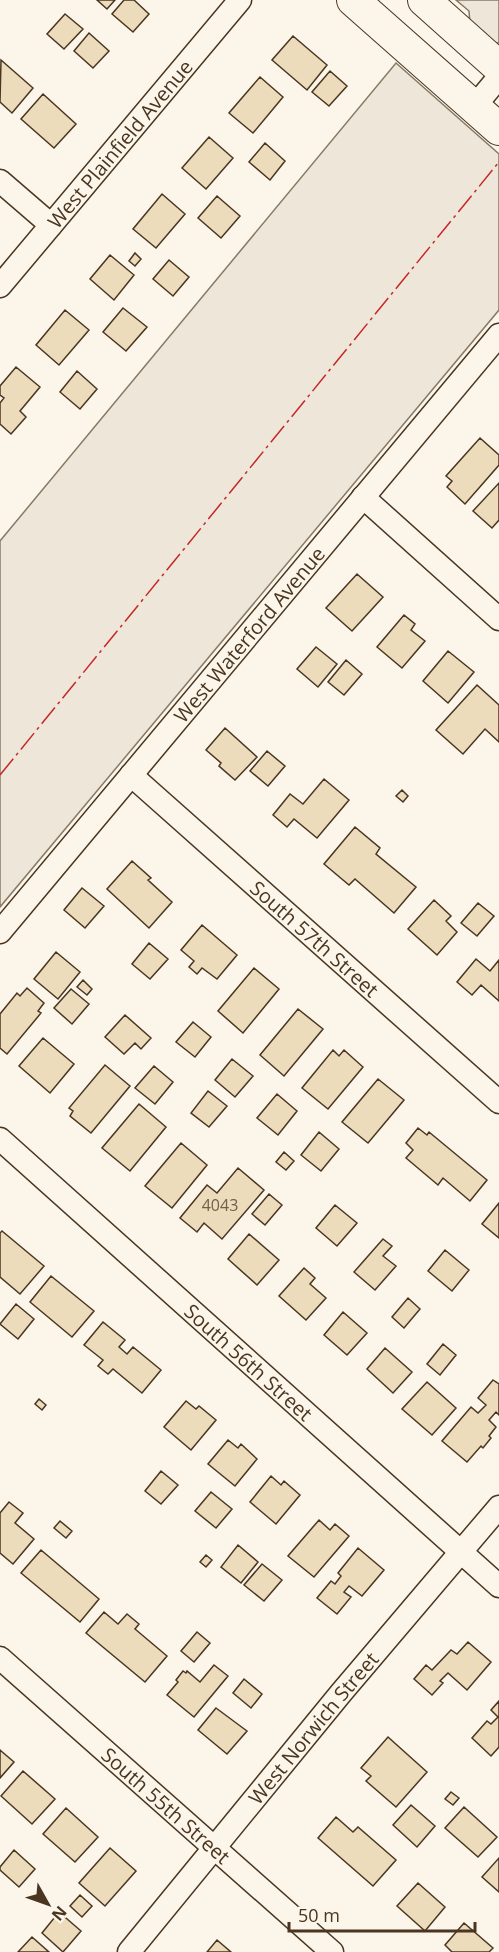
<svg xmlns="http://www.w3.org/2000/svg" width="499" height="1952" font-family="'Open Sans',sans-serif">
<rect width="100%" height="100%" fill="#fbf6e9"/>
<path fill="#ede6d9" stroke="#887966" stroke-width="1.5" d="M456,0H499V43H494L470,24L469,11Z
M396,63L499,154V310L0,907V541Z"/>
<path fill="#ecdcbc" stroke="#4a3520" stroke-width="1.5" d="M97,0H115L107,9Z
M124,0H134L149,14L133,32L112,14Z
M65,14L83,29L64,49L47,34Z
M89,33L109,51L93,68L74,51Z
M293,36L327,65L307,90L272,60Z
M1,60L33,88L12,113L0,102Z
M330,71L347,86L329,106L312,92Z
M260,77L283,97L253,133L229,113Z
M43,94L76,124L54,148L21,119Z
M209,137L233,158L206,189L182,168Z
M265,143L285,161L270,180L249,162Z
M162,194L185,214L156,248L133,229Z
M217,196L240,216L221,238L198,218Z
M135,253L141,259L135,266L129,261Z
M110,255L134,275L114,300L90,279Z
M169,260L189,277L173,296L153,279Z
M123,308L147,327L126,351L103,332Z
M65,310L89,330L59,365L36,345Z
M16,367L40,387L20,411L26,417L11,434L0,424V403L4,398L0,395V386Z
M77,371L97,389L80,409L60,392Z
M480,438L499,455V465L465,504L447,487L452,481L446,476Z
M499,483V520L492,528L473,511Z
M357,574L383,597L352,631L326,608Z
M404,615L415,624L411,630L425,641L402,668L377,647Z
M316,647L337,664L318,687L297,669Z
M448,651L474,672L448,703L423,681Z
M346,660L362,674L344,695L328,682Z
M477,685L499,705V742L485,729L463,754L436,730Z
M225,728L257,757L235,780L219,766L221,763L206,750Z
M267,751L285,766L268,786L250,771Z
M324,779L349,800L317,838L294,819L287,827L273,815L290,794L303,804Z
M402,790L408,796L403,802L396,796Z
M355,827L380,848L376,854L416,887L394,913L355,879L349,885L324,864Z
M132,861L151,878L148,880L172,902L149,928L107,889Z
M82,888L104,906L85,928L64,910Z
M434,900L451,916L446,921L457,932L437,955L408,929Z
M478,903L494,916L477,936L461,923Z
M202,925L237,955L217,979L202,968L197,974L189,967L194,961L181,950Z
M149,943L168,959L150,979L132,964Z
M56,952L80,972L58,999L34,979Z
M476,959L490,971L499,960V1001L481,985L472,995L457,982Z
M254,968L279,989L243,1033L218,1011Z
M83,980L92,989L87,995L77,987Z
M27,988L44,1003L38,1011L41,1013L7,1054L0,1048V1014L17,993L20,996Z
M71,989L89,1004L72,1024L54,1008Z
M298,1009L323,1029L284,1076L260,1055Z
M125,1015L151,1038L141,1049L135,1043L124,1054L105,1037Z
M193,1022L211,1037L195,1057L176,1042Z
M43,1038L74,1064L50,1093L19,1066Z
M333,1050L339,1056L344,1050L363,1067L328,1109L302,1088Z
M232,1059L253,1076L235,1097L215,1080Z
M105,1065L130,1086L91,1133L70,1116L73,1111L69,1108Z
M154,1066L173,1082L155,1104L135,1088Z
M378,1079L404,1100L368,1143L342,1122Z
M208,1091L227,1106L209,1127L191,1113Z
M277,1094L297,1111L278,1135L257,1118Z
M139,1104L166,1127L130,1171L102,1148Z
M418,1128L427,1135L429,1132L487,1180L470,1201L443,1178L438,1185L406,1158L413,1150L406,1143Z
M319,1132L339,1149L321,1171L301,1155Z
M181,1143L207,1165L172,1208L145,1186Z
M284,1152L294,1161L286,1170L276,1162Z
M238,1168L264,1190L222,1239L204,1223L197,1232L180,1218L207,1185L217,1193Z
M269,1194L282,1205L265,1225L252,1214Z
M499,1203V1238L482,1224Z
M335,1205L357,1223L337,1246L316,1228Z
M2,1231L44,1266L20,1294L0,1277V1233Z
M249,1234L279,1260L257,1285L228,1259Z
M383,1239L392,1246L383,1256L396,1266L375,1290L354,1272Z
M445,1250L469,1270L452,1291L428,1271Z
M304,1268L315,1278L310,1284L326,1298L306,1320L279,1296Z
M51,1276L94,1311L72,1337L30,1302Z
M408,1298L420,1309L404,1328L392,1317Z
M16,1304L34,1319L18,1339L0,1324Z
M343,1312L367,1333L347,1355L324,1335Z
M103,1322L125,1340L119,1347L127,1354L133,1347L161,1370L142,1393L113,1369L108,1374L98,1366L103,1360L84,1345Z
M443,1344L456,1355L440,1375L427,1364Z
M385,1348L412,1372L393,1393L367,1369Z
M493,1380L499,1384V1415L496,1412L489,1420L496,1427L489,1436L491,1438L483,1448L481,1446L467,1462L442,1441L471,1407L478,1413L486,1405L478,1398Z
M427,1382L456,1408L432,1435L402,1409Z
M39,1399L46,1405L42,1410L35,1404Z
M186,1401L196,1409L199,1406L216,1420L191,1450L164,1427Z
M228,1440L238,1448L241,1444L257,1459L235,1486L208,1464Z
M161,1471L178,1485L161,1504L145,1491Z
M271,1476L281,1485L284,1481L300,1495L276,1524L250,1502Z
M211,1492L232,1509L216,1528L195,1511Z
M9,1502L23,1513L15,1523L34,1539L13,1564L0,1553V1513Z
M319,1520L330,1530L335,1524L349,1536L314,1577L288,1556Z
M60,1521L72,1531L66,1538L54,1528Z
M238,1545L258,1562L241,1583L221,1567Z
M358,1548L384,1570L362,1596L349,1586L344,1592L351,1597L337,1614L317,1598L331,1581L335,1584L341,1576L338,1573Z
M41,1550L99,1599L80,1622L21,1573Z
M206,1555L212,1560L206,1567L200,1562Z
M262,1564L282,1580L264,1601L244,1585Z
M104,1612L118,1624L127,1614L139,1624L135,1629L167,1656L145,1682L86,1633Z
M197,1632L210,1643L194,1662L181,1651Z
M468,1642L491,1662L467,1690L448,1673L440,1681L443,1683L432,1695L414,1679L426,1665L432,1670L451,1650L457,1654Z
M214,1665L228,1676L194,1717L167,1695L178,1682L176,1680L183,1671L186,1673L187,1671L200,1682Z
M244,1679L262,1694L251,1708L233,1693Z
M499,1701V1747L491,1756L472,1738L487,1721L491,1724L498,1717L491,1710Z
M216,1708L247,1731L227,1754L198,1730Z
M388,1737L427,1772L396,1807L366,1781L371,1776L361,1768Z
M0,1750L14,1762L0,1778Z
M23,1771L55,1799L32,1824L1,1796Z
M451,1792L459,1798L453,1805L445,1799Z
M411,1805L435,1826L417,1847L393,1825Z
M464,1807L497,1837L478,1857L445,1828Z
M66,1808L98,1837L75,1862L43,1834Z
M336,1817L353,1832L358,1827L396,1860L373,1886L318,1838Z
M110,1848L136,1871L105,1906L79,1883Z
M14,1850L35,1869L19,1887L0,1870V1867Z
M499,1858V1892L482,1877Z
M418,1883L445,1907L425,1931L397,1906Z
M80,1895L92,1906L82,1917L70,1906Z
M59,1912L81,1931L63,1952L42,1933Z
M464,1923L493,1948L489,1952H452L445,1945Z
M32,1937L49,1952H18Z
M217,1940L231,1952H207Z"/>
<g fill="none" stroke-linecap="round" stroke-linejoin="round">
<defs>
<g id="minor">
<path d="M474,107L499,77"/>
<path d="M0,181L51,225"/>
<path id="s1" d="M0,286L240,0"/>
<path d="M363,497L499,619"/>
<path id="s2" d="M131,775L499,1102"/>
<path id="s3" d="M0,932L499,335"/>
<path id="s4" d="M0,1139L499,1586"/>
<path id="s5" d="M0,1658L332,1952"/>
<path id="s6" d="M129,1952L341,1693L499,1507"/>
</g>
<path id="secondary" d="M353,0L499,129
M424,0L499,67"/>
</defs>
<use href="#minor" stroke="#4a3520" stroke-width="25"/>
<use href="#secondary" stroke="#4a3520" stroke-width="34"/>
<use href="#minor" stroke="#fbf6e9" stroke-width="22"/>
<use href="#secondary" stroke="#fbf6e9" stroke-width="32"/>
<path stroke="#c62828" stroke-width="1.5" stroke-dasharray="21 4.5 3 4.5" stroke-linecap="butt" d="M0,775L499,162"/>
</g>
<g text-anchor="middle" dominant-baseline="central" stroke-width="4.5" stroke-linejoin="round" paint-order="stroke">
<g font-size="16" fill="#725f47">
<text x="220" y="1205">4043</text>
</g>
<g font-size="20" fill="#4a3520" stroke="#fbf6e9">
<text stroke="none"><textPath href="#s1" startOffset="186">West Plainfield Avenue</textPath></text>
<text stroke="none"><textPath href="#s3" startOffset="388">West Waterford Avenue</textPath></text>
<text stroke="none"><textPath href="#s2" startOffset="246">South 57th Street</textPath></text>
<text stroke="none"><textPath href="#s4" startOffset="334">South 56th Street</textPath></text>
<text stroke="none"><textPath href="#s6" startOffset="290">West Norwich Street</textPath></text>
<text stroke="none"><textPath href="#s5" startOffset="222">South 55th Street</textPath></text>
</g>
</g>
<g transform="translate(48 1904) rotate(130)" stroke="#fbf6e9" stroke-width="4.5" paint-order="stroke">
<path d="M0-4.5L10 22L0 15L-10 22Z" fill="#4a3520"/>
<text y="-9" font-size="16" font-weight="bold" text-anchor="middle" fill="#4a3520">N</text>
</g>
<path d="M289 1922v9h186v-9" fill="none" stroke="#4a3520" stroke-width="3"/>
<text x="298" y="1922" font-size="18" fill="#4a3520" stroke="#fbf6e9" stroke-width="4.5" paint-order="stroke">50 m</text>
</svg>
